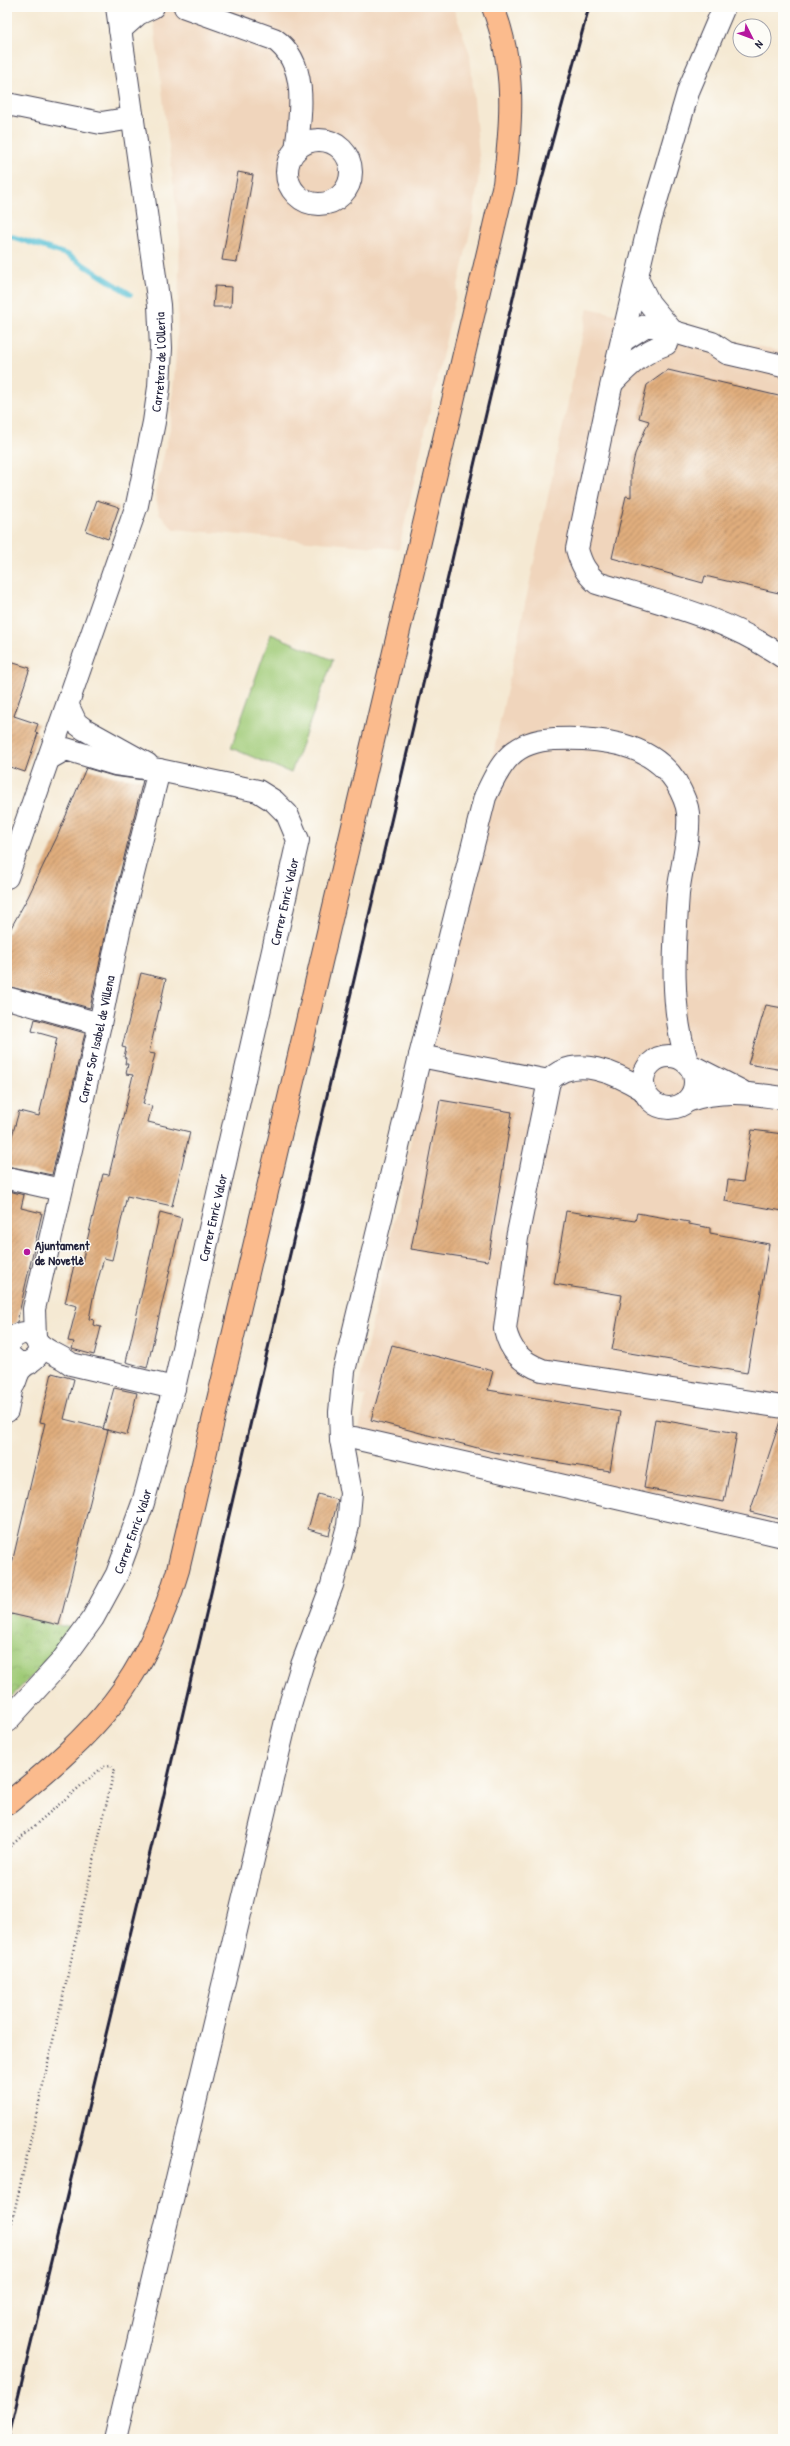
<svg xmlns="http://www.w3.org/2000/svg" width="790" height="2446" font-family="'Patrick Hand',sans-serif">
<defs>
<pattern id="park-crowns" width="20" height="18" patternUnits="userSpaceOnUse"><rect width="20" height="18" fill="#9fca76"/><path d="M2 6a3 3 0 1 1 6 0M12 15a3 3 0 1 1 6 0" fill="none" stroke="#89ad67"/></pattern>
<pattern id="building-hatch" width="6" height="6" patternUnits="userSpaceOnUse"><rect width="6" height="6" fill="#e0ad7d"/><path d="M-1 1l2-2M0 6l6-6M5 7l2-2" fill="none" stroke="#b58c68"/></pattern>
</defs>
<rect width="100%" height="100%" fill="#fdfcf7"/>
<filter id="ink" filterUnits="userSpaceOnUse"><feTurbulence type="fractalNoise" baseFrequency=".025" numOctaves="2"/><feDisplacementMap in="SourceGraphic" scale="8" xChannelSelector="R" yChannelSelector="G"/><feConvolveMatrix kernelMatrix="1 2 1 2 8 2 1 2 1" color-interpolation-filters="sRGB"/></filter>
<filter id="wash" filterUnits="userSpaceOnUse"><feTurbulence type="fractalNoise" baseFrequency=".012" numOctaves="4" result="noise"/><feDisplacementMap in="SourceGraphic" scale="16" xChannelSelector="R" yChannelSelector="G"/><feGaussianBlur stdDeviation="0.9" result="paint"/><feColorMatrix in="noise" values="0 0 0 0 0 0 0 0 0 0 0 0 0 0 0 0 0 1.4 0 .05"/><feComposite in="paint" operator="in"/></filter>
<g filter="url(#wash)">
<rect width="100%" height="100%" fill="#f5e9d3"/>
<path fill="#f0d5bc" d="M152,7H453L470,54L480,167L473,219L399,549L173,529L159,513L155,493L170,429L177,339L180,239Z
M588,308L783,352V1528L359,1429L366,1397L357,1394Z"/>
<path fill="#9fca76" stroke="#607658" d="M271,634L333,660L291,773L231,748Z"/>
<path fill="url(#park-crowns)" stroke="#607658" d="M7,1613L72,1628L44,1664L7,1701Z"/>
<g fill="none" stroke-linecap="round" stroke-linejoin="round">
<path stroke="#59c1d6" stroke-width="5.5" d="M7,235L68,255L130,294"/>
</g>
<g id="blocks">
<path fill="url(#building-hatch)" d="M238,172L253,175L237,262L222,260Z
M215,286L232,287L231,307H213Z
M668,370L783,397V594L705,576L703,583L612,558L626,496L631,497V472L635,454L649,421L639,418L647,385Z
M97,500L119,507L108,539L86,531Z
M7,661L30,668L14,716L38,724L35,732L38,733L25,772L7,766Z
M86,768L113,776L143,780L108,923L90,1008L7,986V935L28,897L57,837Z
M141,973L166,979L149,1053L155,1054L143,1104L152,1106L148,1122L190,1132L172,1206L127,1196L112,1260L104,1258L93,1298L89,1319L94,1320L93,1325L101,1327L94,1355L72,1349L74,1342L68,1341L77,1306L65,1303L75,1261L82,1262L103,1174L109,1175L133,1075L126,1074L128,1064H125L126,1058L124,1057L126,1048L122,1047Z
M766,1005L783,1008V1070L748,1064Z
M35,1019L85,1033L52,1175L7,1166V1154L19,1111L39,1116L57,1038L32,1031Z
M440,1100L512,1112L488,1261L411,1249Z
M752,1130L783,1134V1211L725,1201L728,1180L743,1182Z
M9,1191L24,1195L21,1208L42,1213L17,1322L7,1327V1198Z
M566,1211L635,1221L637,1213L689,1222V1224L710,1228V1233L769,1244L747,1373L612,1350L622,1295L554,1284Z
M160,1212L182,1218L147,1368L126,1362Z
M392,1345L493,1371L488,1390L620,1412L610,1471L493,1452L371,1420Z
M52,1373L74,1379L64,1419L108,1430L59,1625L7,1613V1584L45,1423L40,1422Z
M114,1388L137,1393L127,1435L103,1429Z
M655,1419L737,1433L724,1502L644,1488Z
M780,1421H783V1520L750,1512Z
M318,1494L338,1500L329,1535L308,1529Z"/>
</g>
</g>
<g filter="url(#ink)">
<use href="#blocks" fill-opacity="0" stroke="#424052" stroke-width="1"/>
<g fill="none" stroke-linecap="round" stroke-linejoin="round">
<defs>
<g id="minor">
<path d="M185,7L274,39C309,63 301,113 296,150"/>
<path d="M724,7L689,89L649,225L610,391L577,549C581,564 586,573 597,583C664,604 725,617 783,657"/>
<path d="M120,30L138,14L153,7"/>
<path d="M7,104L101,123L133,118"/>
<circle cx="319" cy="172" r="32"/>
<path d="M637,279L649,303L672,331"/>
<path d="M622,341L645,326H654L712,343L727,353L783,366"/>
<path d="M613,382C629,365 643,352 666,344"/>
<path d="M68,706L76,723L84,729L147,764"/>
<path id="s1" d="M7,877L137,505L154,422L159,387L161,348L159,305L117,7"/>
<path d="M7,998L100,1024"/>
<circle cx="669" cy="1082" r="26"/>
<path d="M690,1065L741,1091"/>
<path d="M549,1081L420,1056L485,797C501,762 513,741 554,739C598,737 650,742 676,782C681,791 687,802 688,813C690,840 681,867 678,894C674,949 670,1008 687,1061"/>
<path d="M644,1090C618,1074 574,1053 549,1081L517,1238L505,1329C510,1351 521,1362 542,1370L783,1407"/>
<path d="M687,1101C720,1089 749,1093 783,1098"/>
<path d="M12,1179L61,1190"/>
<path id="s2" d="M35,1338L34,1309L100,1024L120,926L159,770"/>
<path d="M38,1343C48,1353 60,1355 71,1364L174,1388"/>
<path d="M14,1384C16,1380 17,1374 20,1370C27,1361 43,1359 38,1344C32,1324 5,1334 8,1354L18,1363H29"/>
<path d="M7,1411L15,1371"/>
<path d="M341,1440L354,1438L783,1536"/>
<path id="s3" d="M7,1721L61,1662L93,1618L117,1574L143,1503L174,1388L298,840L287,814L274,801L258,791L159,770L115,764L66,749L50,758"/>
<path d="M115,2439L289,1708L302,1665L332,1585L348,1526L351,1493L341,1440L340,1412L344,1371L420,1056"/>
</g>
<path id="major" d="M7,1804C96,1732 145,1683 178,1570L504,184C512,121 516,68 493,7"/>
</defs>
<use href="#minor" stroke="#424052" stroke-width="24"/>
<use href="#major" stroke="#424052" stroke-width="24"/>
<path stroke="#424052" stroke-width="2.5" stroke-dasharray="1 3" stroke-linecap="butt" d="M7,1849L104,1766L111,1765L114,1770L110,1788L7,2244"/>
<use href="#minor" stroke="#fff" stroke-width="22"/>
<use href="#major" stroke="#fbbb8d" stroke-width="22"/>
<path stroke="#22223b" stroke-width="3" d="M8,2439L161,1807L535,204L589,7"/>
</g>
</g>
<circle fill="#b5179e" stroke="#fdfcf7" stroke-width="1.5" cx="27" cy="1252" r="4"/>
<g text-anchor="middle" dominant-baseline="central" stroke-width="3" stroke-linejoin="round" paint-order="stroke">
<g font-size="13" fill="#22223b" stroke="#fdfcf7">
<text stroke="none"><textPath href="#s1" startOffset="539">Carretera de l'Olleria</textPath></text>
<text stroke="none"><textPath href="#s3" startOffset="878">Carrer Enric Valor</textPath></text>
<text stroke="none"><textPath href="#s2" startOffset="306">Carrer Sor Isabel de Villena</textPath></text>
<text stroke="none"><textPath href="#s3" startOffset="554">Carrer Enric Valor</textPath></text>
<text stroke="none"><textPath href="#s3" startOffset="230">Carrer Enric Valor</textPath></text>
</g>
<g font-size="13" font-weight="bold" fill="#22223b" stroke="#fdfcf7" text-anchor="start">
<text x="35" y="1245">Ajuntament<tspan x="35" dy="15">de Novetlè</tspan></text>
</g>
</g>
<rect width="790" height="2446" fill="none" stroke="#fdfcf7" stroke-width="24"/>
<g transform="translate(752 38) rotate(132)"><circle r="19" fill="#fdfcf7" stroke="#a5a5ac"/>
<path d="M0-3L7 15L0 10L-7 15Z" fill="#b5179e"/>
<text y="-6" font-size="11" font-weight="bold" text-anchor="middle" fill="#22223b">N</text>
</g>
</svg>
